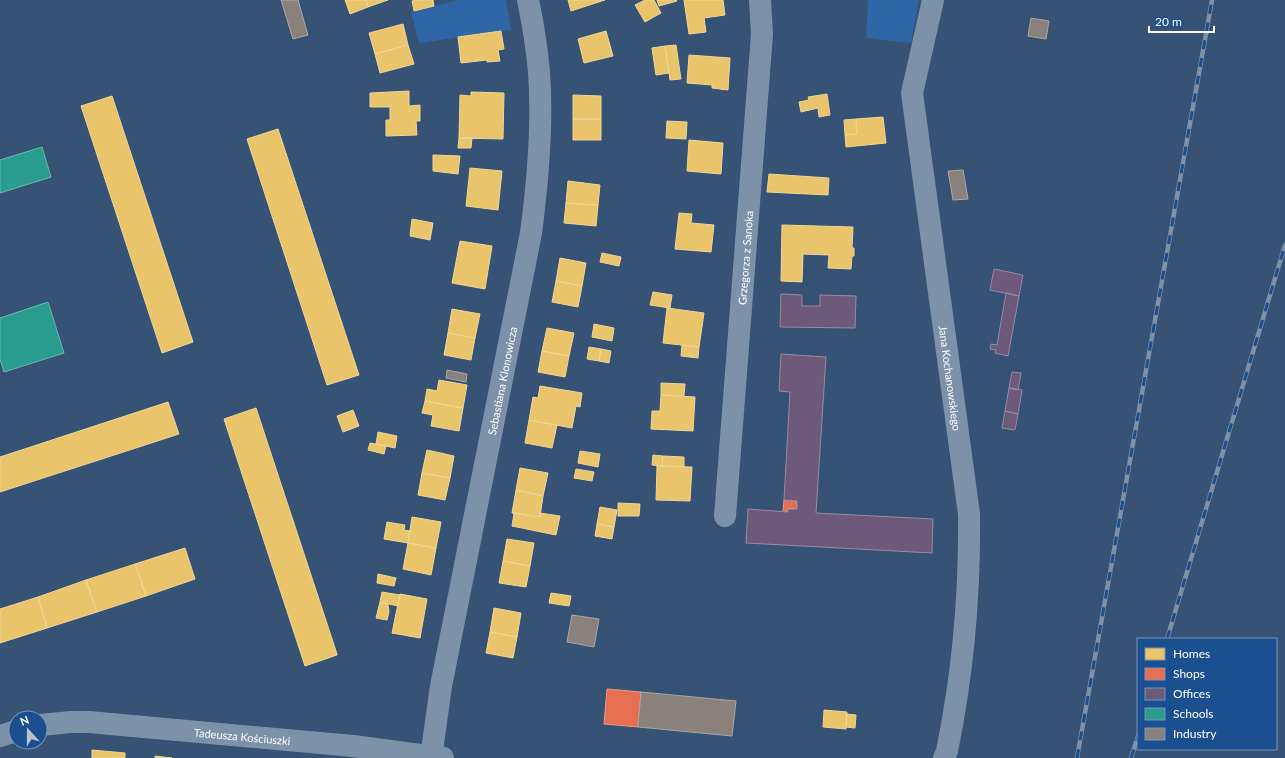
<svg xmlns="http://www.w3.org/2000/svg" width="1285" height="758" font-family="Lato,sans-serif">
<rect width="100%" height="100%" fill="#365274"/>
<path fill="#2f66a5" d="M459,0H506L511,30L419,43L411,12Z
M868,0H919L911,43L866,38Z"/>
<path fill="#e9c46a" stroke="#f0d697" d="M345,0H366L368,7L350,14Z
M366,0H388L368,7Z
M416,0H433L434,6L414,11L412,1Z
M568,0H605L571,11Z
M645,0H654L661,13L645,22L635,5Z
M657,0H676L677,1L659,6Z
M684,0H723L725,15L704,18L706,32L689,34Z
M403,24L408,45L375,54L369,33Z
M501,31L504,49L498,50L500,61L487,62V60L461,63L458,37Z
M606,31L613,56L584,63L578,39Z
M408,45L414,64L380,73L375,54Z
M676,45L681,79L670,80L665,46Z
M665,46L669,73L656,75L652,48Z
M689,55L730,58L728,90L712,88V85L687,83Z
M409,91V106L420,105V121H416L417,135L386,136V120H390V107H370V93Z
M471,92L504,93L503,139L459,138L460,95L471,96Z
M827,94L830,115L819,117L818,108L801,112L799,102L809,100L808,97Z
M573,95L601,96V119H573Z
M112,96L193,342L162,353L81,106Z
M883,117L886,143L846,147L845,135L857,134L856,119Z
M573,119H601V140H573Z
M856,119L857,134L845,135L844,120Z
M667,121L687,122L686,139L666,138Z
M278,129L359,375L327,385L247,139Z
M459,138H472L471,148H458Z
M689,140L723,143L721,174L687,171Z
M433,155L460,156L458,174L433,171Z
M470,168L502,171L498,210L466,206Z
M769,174L829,178L828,195L767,192Z
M568,181L600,185L598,205L566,203Z
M566,203L598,205L596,226L564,223Z
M679,213L692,214L691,223L714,225L711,252L675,249Z
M412,219L433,223L430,240L410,236Z
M782,225L853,227L852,248H854V256H852L851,269L828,268L829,255L803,254L802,282L781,281Z
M460,241L492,246L485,289L452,283Z
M602,253L621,257L619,266L600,262Z
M560,258L586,263L582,286L556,281Z
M556,281L582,286L578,307L552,302Z
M653,292L672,295L670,308L650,305Z
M667,308L704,313L699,347L663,343Z
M452,309L480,314L475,338L448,333Z
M594,324L614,328L612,341L592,337Z
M547,328L574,333L569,356L542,351Z
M448,333L475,338L471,360L444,355Z
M682,345L699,347L698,358L681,356Z
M589,347L601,349L599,361L587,359Z
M601,349L611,351L609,363L599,361Z
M542,351L569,356L565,377L538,372Z
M439,380L467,385L463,408L425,401L427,389L437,391Z
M661,383L685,384L684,396L661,395Z
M540,386L582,393L580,407L576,406L572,428L529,420L533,397L538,398Z
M661,395L695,397L693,431L651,429L652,411H660Z
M425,401L463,408L459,431L431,426L433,415L422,413Z
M168,402L179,434L0,492V457Z
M256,408L337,654V655L305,666L224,419Z
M353,410L359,426L343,432L337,416Z
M529,420L557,425L552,448L525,443Z
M378,432L397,436L395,448L376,444Z
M370,443L386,446L384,454L368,450Z
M427,450L454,456L450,478L422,473Z
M580,451L600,454L598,467L578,463Z
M653,455L663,456L662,466L652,465Z
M663,456L684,457V467L662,466Z
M657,466L692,467L690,501L656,500Z
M520,468L548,473L543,496L516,490Z
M576,469L594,472L592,481L574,478Z
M422,473L450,478L445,500L418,495Z
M516,490L543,496L540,517L512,513Z
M618,503L640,504L639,516H618Z
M600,507L617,510L614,527L597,524Z
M514,513L540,517V513L560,516L556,535L512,526Z
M412,517L441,522L436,548L408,543Z
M387,522L405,525L404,530L410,531L408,543L384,539Z
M597,524L614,527L612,539L595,536Z
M507,539L534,543L530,566L503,561Z
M408,543L436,548L431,575L403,569Z
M185,548L195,579L146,596L135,564Z
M503,561L530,566L526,587L499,583Z
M135,564L146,596L97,612L86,580Z
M378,574L396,578L394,586L377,583Z
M86,580L97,612L47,628L38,597Z
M382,592L400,595L398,606L380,602Z
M551,593L571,596L569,606L549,603Z
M400,594L427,599L420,638L392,633Z
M38,597L47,628L0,643V609Z
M380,602L388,604L389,612L387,620L376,618Z
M494,608L521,613L517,637L490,632Z
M490,632L517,637L513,658L486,653Z
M824,710L847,712L846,729L823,727Z
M847,714L856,715L855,728L846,727Z
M92,750L125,753V758H92Z
M155,756L172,758H155Z"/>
<path fill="#e76f51" stroke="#ee9a85" d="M784,500L797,501V509H788V512L783,511Z
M607,689L641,692L638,727L604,724Z"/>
<path fill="#6d597a" stroke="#998ba2" d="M994,269L1023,275L1019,296L990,290Z
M1006,293L1019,296L1008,356L995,353L996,350L990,349L991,344L997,345Z
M781,294L802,295V306H820V295L856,296L855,328L780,327Z
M781,354L826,357L816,513L933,519L932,553L746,543L748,509L788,512V509H797V501L784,500L790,392L779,391Z
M1012,372L1021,373L1018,390L1009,388Z
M1009,388L1022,390L1018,414L1005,411Z
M1005,411L1018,414L1015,430L1002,428Z"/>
<path fill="#2a9d8f" stroke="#6abab1" d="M42,147L51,177L0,193V160Z
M48,302L64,353L4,372L0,359V318Z"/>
<path fill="#8a817c" stroke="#ada7a3" d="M281,0H298L308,35L293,39Z
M1031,18L1049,21L1046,39L1028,36Z
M963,170L968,199L953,200L948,171Z
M447,370L467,374L466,382L446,378Z
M572,615L599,619L594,647L567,642Z
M641,692L736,701L732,736L638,727Z"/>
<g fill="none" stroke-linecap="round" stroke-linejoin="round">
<g stroke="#7d92a8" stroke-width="22">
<path id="s1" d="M933,0L912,93L969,514C970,593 963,673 947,751L944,758"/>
<path id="s2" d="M725,516L762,34L760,0"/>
<path id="s3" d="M40,725L71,722H89L353,746L443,758"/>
<path d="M0,736L16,731"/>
<path id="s4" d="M431,758L441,686L531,233C538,180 543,126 539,72C537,48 533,24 528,0"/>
</g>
<defs>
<path id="rail" d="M1167,639L1285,245
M1077,758L1212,0
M1131,758L1138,736"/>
</defs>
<use href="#rail" stroke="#7e92a7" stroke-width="4.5"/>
<use href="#rail" stroke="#1b4f8f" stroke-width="3" stroke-dasharray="9" stroke-linecap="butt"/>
</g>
<g text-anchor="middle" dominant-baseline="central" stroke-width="4" stroke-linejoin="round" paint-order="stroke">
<g font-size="11" fill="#fff" stroke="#1b4f8f">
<text stroke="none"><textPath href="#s2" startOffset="259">Grzegorza z Sanoka</textPath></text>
<text stroke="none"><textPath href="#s1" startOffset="383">Jana Kochanowskiego</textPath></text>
<text stroke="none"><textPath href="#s4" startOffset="384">Sebastiana Klonowicza</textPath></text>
<text stroke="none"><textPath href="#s3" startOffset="203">Tadeusza Kościuszki</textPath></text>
</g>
</g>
<rect x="1137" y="638" width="140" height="112" fill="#1b4f8f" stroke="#7695bc"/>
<rect x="1145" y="648" width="20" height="12" fill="#e9c46a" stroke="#7695bc"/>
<text x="1173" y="658" font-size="12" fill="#ffffff">Homes</text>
<rect x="1145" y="668" width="20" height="12" fill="#e76f51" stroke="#7695bc"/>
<text x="1173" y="678" font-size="12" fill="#ffffff">Shops</text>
<rect x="1145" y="688" width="20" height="12" fill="#6d597a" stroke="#7695bc"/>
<text x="1173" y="698" font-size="12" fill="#ffffff">Offices</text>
<rect x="1145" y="708" width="20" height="12" fill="#2a9d8f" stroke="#7695bc"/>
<text x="1173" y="718" font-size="12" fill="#ffffff">Schools</text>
<rect x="1145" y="728" width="20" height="12" fill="#8a817c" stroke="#7695bc"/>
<text x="1173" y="738" font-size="12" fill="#ffffff">Industry</text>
<g transform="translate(28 730) rotate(339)"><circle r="19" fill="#1b4f8f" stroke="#7695bc"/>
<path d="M0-3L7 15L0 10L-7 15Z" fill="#b9c2ce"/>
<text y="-6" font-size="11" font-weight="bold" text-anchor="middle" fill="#ffffff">N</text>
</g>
<path d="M1149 26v6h65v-6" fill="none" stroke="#ffffff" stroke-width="2"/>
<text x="1155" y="26" font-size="12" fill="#ffffff" stroke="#1b4f8f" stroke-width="3" paint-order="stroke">20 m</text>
</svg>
